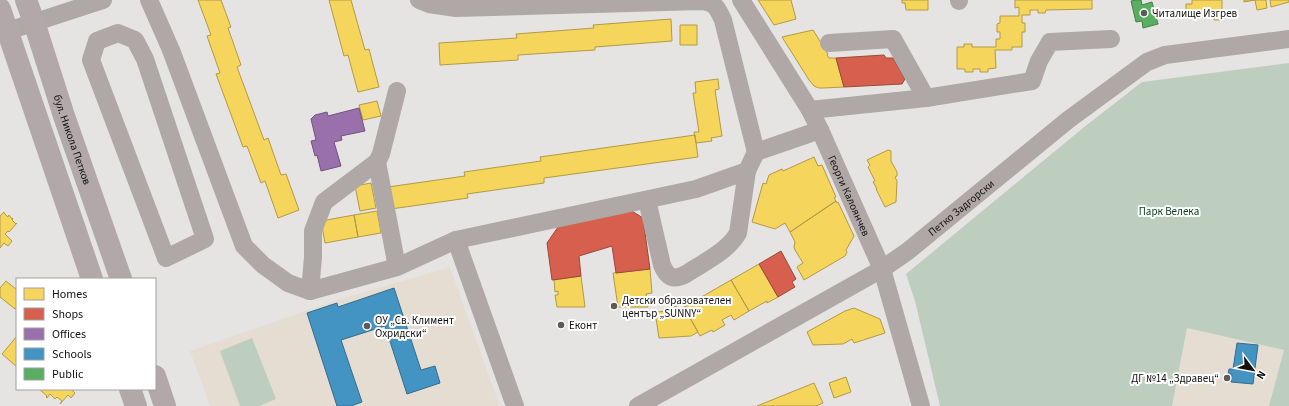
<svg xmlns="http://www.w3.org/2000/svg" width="1289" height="406" font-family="'Source Sans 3',sans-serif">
<rect width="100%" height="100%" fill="#e5e4e2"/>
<path fill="#e6ddd2" d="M450,267L500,406H210L190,351L337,300Z
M1187,328L1284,350L1269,406H1172Z"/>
<path fill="#bdcdbe" d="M1289,63V406H1269L1284,350L1187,328L1172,406H940L915,301L906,274L1083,128L1142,82Z
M252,338L276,399L259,406H240L220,351Z"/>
<path fill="#f6d55c" stroke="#b29a45" d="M198,0H221L231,27L228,28L241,65L237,67L264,140L268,138L281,175L286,174L299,210L278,218L265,181L261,183L247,146L243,147L216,74L220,73L207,36L211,35Z
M329,0H351L365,50L369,49L379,87L358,92L348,55L344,56Z
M758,0H791L796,19L774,25Z
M902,0H928V10H906L905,3H902Z
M1015,0H1092V9L1046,10L1045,13H1038V10H1030V15H1022V23H1025V32H1022V47H1012V50H995L996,68L988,69V72H980V69H973V72H965V69H957V47H964V44H972V47H996V39H1000V32H997V24L1000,23V16H1019V7L1015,8Z
M1192,0H1222V20H1214V16L1186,17V4H1192Z
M1244,0H1255L1244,2Z
M1255,0H1266L1267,8L1257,10Z
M1270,0H1289V2L1271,7Z
M671,19L672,41L595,47V50L518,55V60L440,65L439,43L517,38L516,34L594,28L593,25Z
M680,25H697V45H680Z
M813,30L828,54L827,55L829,58H836L844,87L824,88H819L814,86L809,80L782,37Z
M718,79L719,89L715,90L722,136L711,138L712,141L696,143L694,132H699L693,93H696L695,82Z
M377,101L381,116L363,120L359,105Z
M695,135L698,157L544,178V183L467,194L468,198L391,209L388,187L465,176L464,172L541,161L540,157Z
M888,150L891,151V161L897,172V176L895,177L897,181L896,202L885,207L876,189H877L873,182L875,181L868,167L870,165L867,160Z
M814,157L818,166L822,165L836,197L834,198L836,201L790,232L785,223L775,229L752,222L763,183L766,184L769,175L782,169L783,171Z
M371,183L376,208L360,211L355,186Z
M836,201L837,203L838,202L854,236L846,250L847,252L845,256L804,280L797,267L803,263L795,250L794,247L795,242L790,232Z
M377,211L381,233L358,237L354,215Z
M4,212V213L8,217L9,215L12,219L13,218L12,220L16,224L17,223L9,232L8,231L5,234L12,241L8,246L4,243L0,248V216Z
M354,215L358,237L325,243L321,221Z
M759,264L778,297L767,303V301L749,311L731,280Z
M650,269L652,293L646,294L648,307H618L613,273Z
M581,276L585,307H557L555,295H558V291L555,292L554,280Z
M731,280L749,311L734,320L731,315L722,320L725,325L713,332L712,330L700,336L684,307Z
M6,281L17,290V307L15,309L0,297V288Z
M676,306L678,310L684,307L698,332L691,336L659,338L655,312L668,311Z
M854,308L880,319L885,333L854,343L852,339L843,344L813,345L807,332L845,311Z
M17,336V367L2,354Z
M846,377L851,392L834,398L829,383Z
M814,383L823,403L816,406H757Z
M39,389H71L75,393L71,398L68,395L60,404L62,401L57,397L55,399L50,394L47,398L46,397L47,396Z"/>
<path fill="#d6604d" stroke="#9b483b" d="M884,55L886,58H893L905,79L902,84L844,87L836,58Z
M627,208L643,218L650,269L616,273L612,246L579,256L581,276L552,280L547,243L558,227Z
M781,251L796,279L792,282L795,287L778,297L759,264Z"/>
<path fill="#9970ab" stroke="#70547c" d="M359,108L365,131L341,136L342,140L334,142L341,166L321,171L317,155L315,156L311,141L316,140L311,119L315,115L327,112L328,116Z"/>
<path fill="#4393c3" stroke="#346c8d" d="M394,288L421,370L435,366L440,383L407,394L385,326L341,340L362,402L351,406H337L307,313L337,303L338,307Z
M1237,343L1258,345L1253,384L1231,382L1232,374H1228L1229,369H1233Z"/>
<path fill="#5aae61" stroke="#447f49" d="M1136,0H1141L1142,5L1152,2L1158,24L1143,28L1142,21L1136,22L1131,1Z"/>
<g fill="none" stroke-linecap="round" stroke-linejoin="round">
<g stroke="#b0a7a7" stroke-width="18">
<path d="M149,0L171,50L244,246L263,265L288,283L310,291L397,267L456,240L696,189L747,171L756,152"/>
<path d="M419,0L429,4L456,8L700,1C715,2 717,7 723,20L756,152L820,130"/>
<path id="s1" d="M741,0L810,110L820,130L882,269L921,406"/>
<path d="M959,0V1"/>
<path d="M8,31L103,0"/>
<path d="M118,33L135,40L145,59L205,239L166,258L91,60L97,41Z"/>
<path d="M829,43L893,39L926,98"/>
<path d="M810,110L926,98L1032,81L1039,61L1050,42L1111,39"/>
<path d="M377,162L397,267"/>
<path d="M647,200L662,265C667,277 673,281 686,274C704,262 727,252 738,233L747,171"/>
<path d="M456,240L515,406"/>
<path d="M310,291L313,257V231L324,202L377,162L381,154L397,91"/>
<path id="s2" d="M638,406L882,269L908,251L1068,120L1147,62L1165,55L1289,39"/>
</g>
<g stroke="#b2a8a9" stroke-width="22">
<path id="s3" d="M26,0L34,22L64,116L121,279"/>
<path d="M0,9L92,279"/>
<path d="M155,376L165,406"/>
<path d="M130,389L136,406"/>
</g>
</g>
<g fill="#5c5b5a" stroke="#fff" stroke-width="1.5">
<circle cx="1144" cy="13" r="4"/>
<circle cx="614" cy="306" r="4"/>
<circle cx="561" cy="325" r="4"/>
<circle cx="367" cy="326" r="4"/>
<circle cx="1227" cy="378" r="4"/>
</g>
<g text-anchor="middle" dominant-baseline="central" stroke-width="4" stroke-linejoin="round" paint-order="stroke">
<g font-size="11" fill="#121110" stroke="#fff" text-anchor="start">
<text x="1152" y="13">Читалище Изгрев</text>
<text x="622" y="300">Детски образователен<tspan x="622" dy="13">център „SUNNY“</tspan></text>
<text x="375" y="320">ОУ „Св. Климент<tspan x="375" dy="13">Охридски“</tspan></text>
<text x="569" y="325">Еконт</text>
<text x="1219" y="378" text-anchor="end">ДГ №14 „Здравец“</text>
</g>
<g font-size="11" fill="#121110" stroke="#fff">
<text stroke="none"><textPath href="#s3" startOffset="147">бул. Никола Петков</textPath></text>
<text stroke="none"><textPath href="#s1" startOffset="224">Георги Калоянчев</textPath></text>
<text stroke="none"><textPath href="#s2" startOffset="380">Петко Задгорски</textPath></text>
</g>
<g font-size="11" fill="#0b4520" stroke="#fff">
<text x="1169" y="211">Парк Велека</text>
</g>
</g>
<rect x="16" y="278" width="140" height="112" fill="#ffffff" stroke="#a0a09f"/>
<rect x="24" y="288" width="20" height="12" fill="#f6d55c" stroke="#a0a09f"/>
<text x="52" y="298" font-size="12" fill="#121110">Homes</text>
<rect x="24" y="308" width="20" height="12" fill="#d6604d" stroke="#a0a09f"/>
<text x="52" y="318" font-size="12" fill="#121110">Shops</text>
<rect x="24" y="328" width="20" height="12" fill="#9970ab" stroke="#a0a09f"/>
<text x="52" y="338" font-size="12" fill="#121110">Offices</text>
<rect x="24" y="348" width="20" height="12" fill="#4393c3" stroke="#a0a09f"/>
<text x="52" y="358" font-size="12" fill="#121110">Schools</text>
<rect x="24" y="368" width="20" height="12" fill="#5aae61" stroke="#a0a09f"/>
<text x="52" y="378" font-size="12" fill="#121110">Public</text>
<g transform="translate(1253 370) rotate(122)" stroke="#ffffff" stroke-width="3" paint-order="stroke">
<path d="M0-3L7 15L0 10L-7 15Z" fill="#121110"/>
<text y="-6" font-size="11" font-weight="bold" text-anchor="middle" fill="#121110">N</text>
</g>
</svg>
